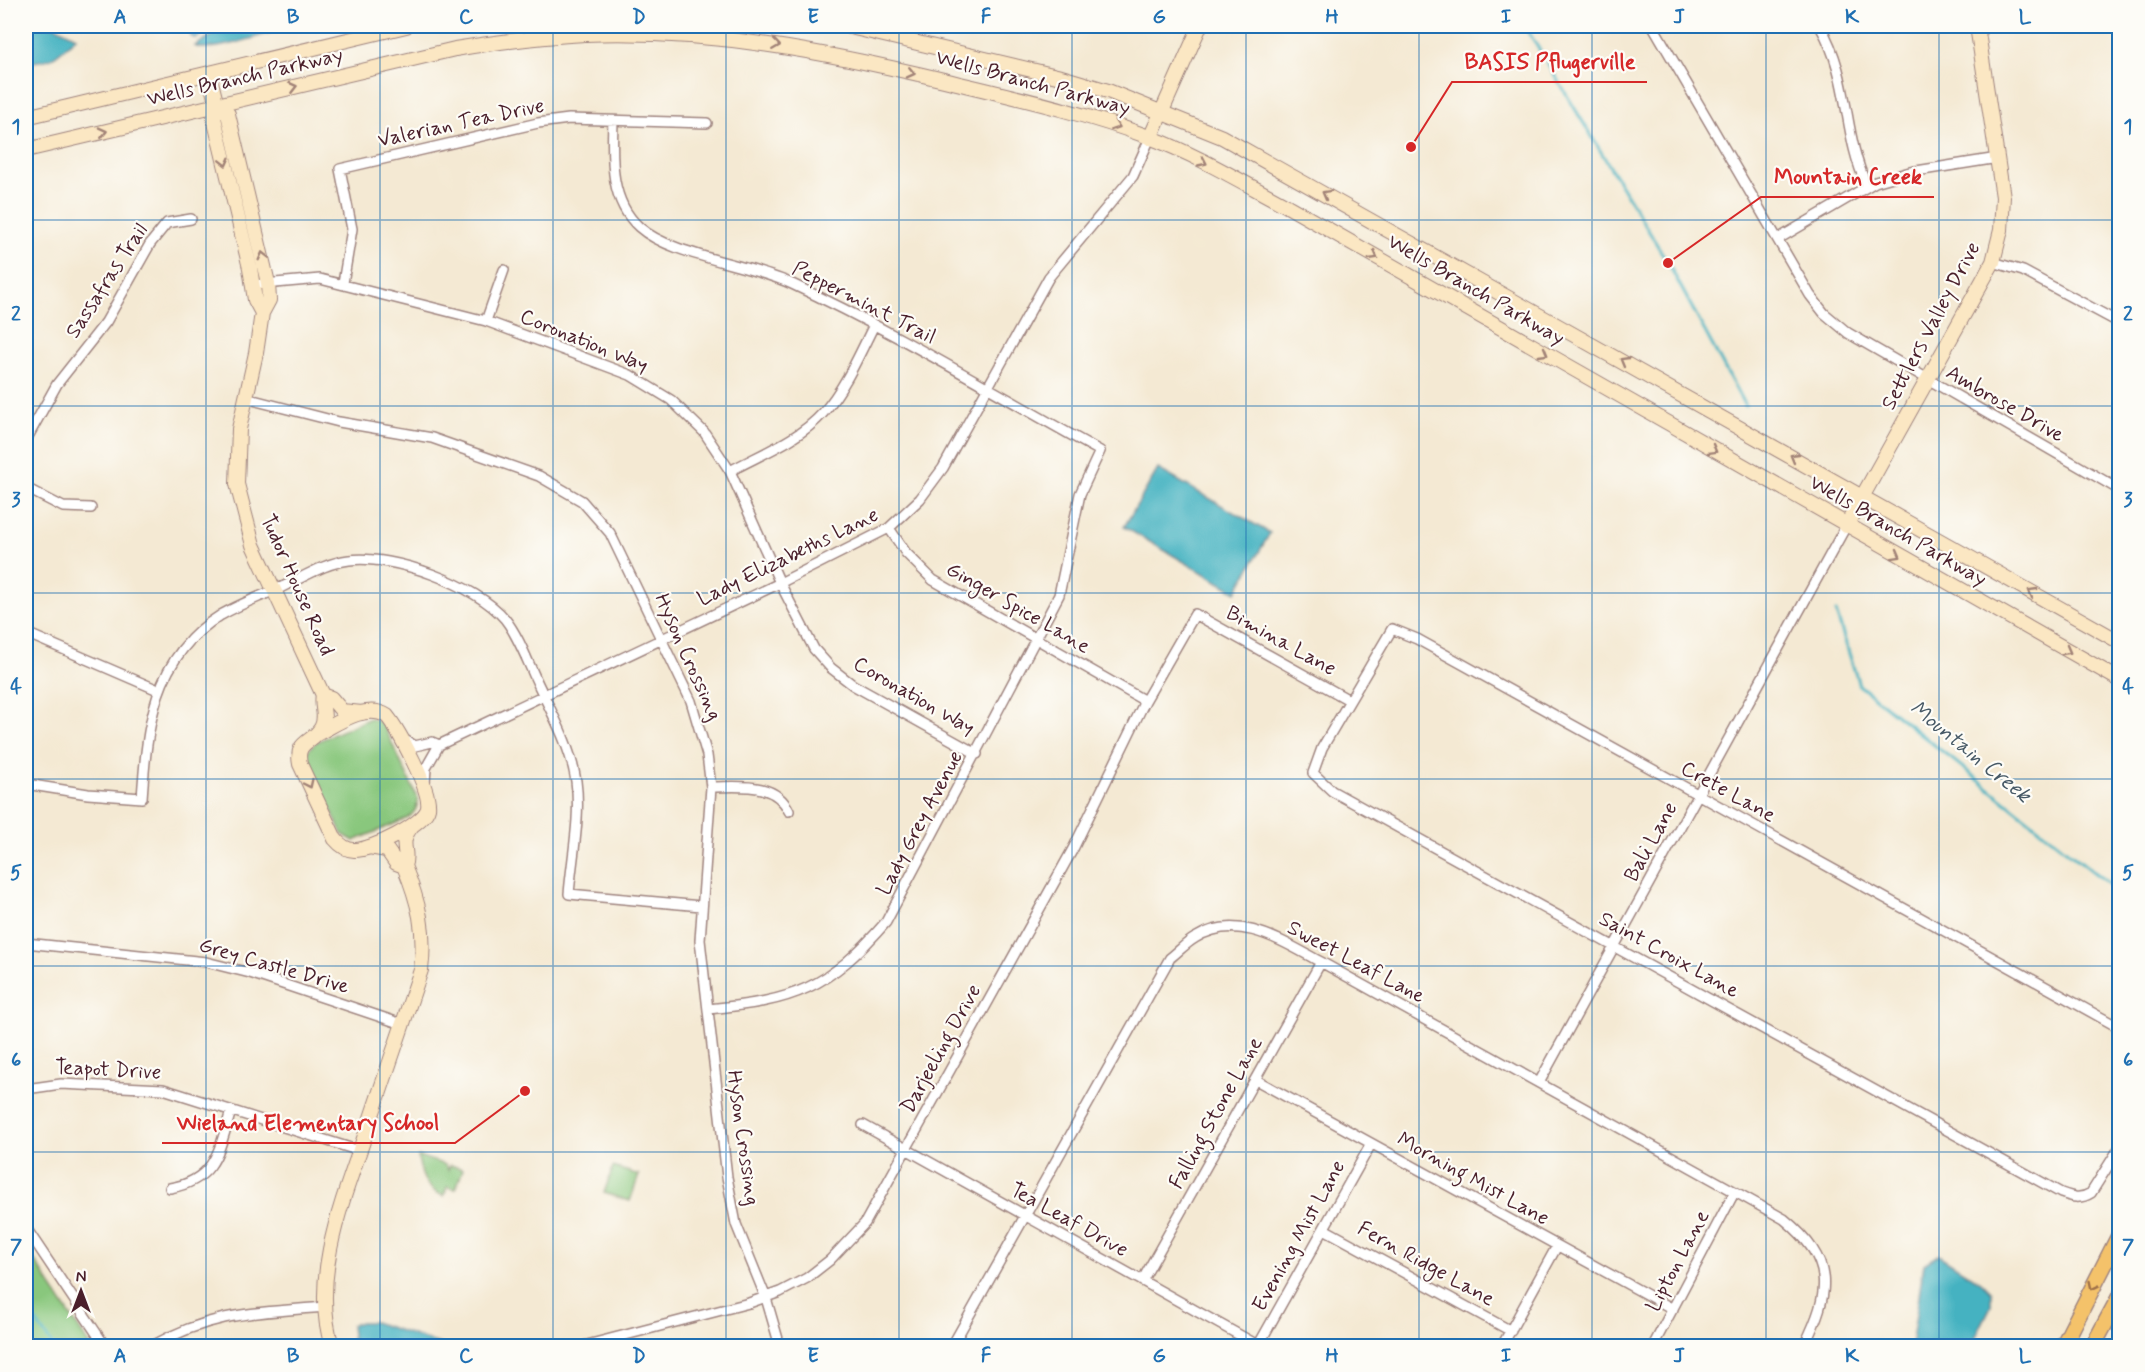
<svg xmlns="http://www.w3.org/2000/svg" width="2145" height="1372" font-family="Mynerve,sans-serif">
<rect width="100%" height="100%" fill="#fdfcf7"/>
<filter id="ink" filterUnits="userSpaceOnUse"><feTurbulence type="fractalNoise" baseFrequency=".0167" numOctaves="2"/><feDisplacementMap in="SourceGraphic" scale="12" xChannelSelector="R" yChannelSelector="G"/><feConvolveMatrix kernelMatrix="1 2 1 2 8 2 1 2 1" color-interpolation-filters="sRGB"/></filter>
<filter id="wash" filterUnits="userSpaceOnUse"><feTurbulence type="fractalNoise" baseFrequency=".008" numOctaves="4" result="noise"/><feDisplacementMap in="SourceGraphic" scale="24" xChannelSelector="R" yChannelSelector="G"/><feGaussianBlur stdDeviation="1.35" result="paint"/><feColorMatrix in="noise" values="0 0 0 0 0 0 0 0 0 0 0 0 0 0 0 0 0 1.4 0 .05"/><feComposite in="paint" operator="in"/></filter>
<g filter="url(#wash)">
<rect width="100%" height="100%" fill="#f4e9d3"/>
<path fill="#89c77d" stroke="#6a7354" stroke-width="1.5" d="M370,718L382,722L418,799C417,809 415,812 408,818L354,841L342,834L306,753L316,742Z
M418,1156L446,1165L448,1170L450,1165L463,1169L456,1189L447,1187L444,1196C425,1189 420,1174 418,1156Z
M613,1167L639,1175L630,1201L604,1193Z
M26,1247L90,1346H26Z"/>
<path fill="#45b2c1" stroke="#486876" stroke-width="1.5" d="M31,26H55L76,37C57,56 53,62 26,62V36Z
M195,26H215L196,39L190,36Z
M226,26H292C272,31 211,55 195,46Z
M1158,469L1270,533L1236,592L1124,527Z
M1938,1255L1981,1282L1991,1292V1306L1971,1346H1911L1924,1264Z
M361,1322H374L445,1346H353L351,1325Z"/>
<g fill="none" stroke-linecap="round" stroke-linejoin="round">
<path stroke="#45b2c1" stroke-width="3" d="M1525,26L1668,263L1745,406
M1836,612L1859,685L2120,893
M26,1307L53,1346"/>
</g>
</g>
<g filter="url(#ink)">
<g fill="none" stroke-linecap="round" stroke-linejoin="round">
<defs>
<path id="street" d="M1653,26L1810,295L1824,313L1848,333L2120,490
M1820,26C1851,79 1842,133 1867,186
M613,121C612,157 609,200 639,227C671,256 750,264 792,284C898,333 998,395 1100,451L1080,494L1059,595L886,922C828,989 794,1001 708,1009
M1778,239L1875,182L1910,172L1998,158
M1993,262L2023,271L2120,323
M343,283L352,229L340,169L538,123L569,119L707,123
M253,285L320,279L486,321L630,375L671,400L704,432L730,471L780,583L814,649L831,668L853,685L977,754
M486,321L504,270
M245,398L339,422L432,438L539,476L582,501L610,533L691,701L707,755L711,787L700,940L727,1177L736,1224L766,1298L780,1346
M26,440L57,384L106,322L150,244L167,223L191,219
M730,471C761,454 799,440 823,413C845,388 859,355 874,325
M26,488L63,507L91,508
M889,528L906,553L933,580L1145,701
M26,633L158,690
M403,739L415,746L432,742L439,745L780,583L889,528L920,499L943,468L1049,277L1133,176L1150,138
M425,783L426,768L439,745
M26,784L88,794L142,798C147,727 153,657 221,615C240,604 261,596 282,587C304,577 325,563 349,560C393,554 477,585 505,619C520,638 529,666 540,688C554,717 571,748 576,781C581,817 572,857 569,894L701,906
M711,787C739,787 775,781 789,811
M26,943L206,962L250,973L402,1024
M2120,1028L1417,639L1392,629L1322,748L1313,773L1332,791L2061,1193C2072,1197 2080,1200 2091,1193L2120,1147
M1256,1080L1673,1309
M1540,1081L1846,526
M26,1089L61,1084L163,1089L360,1151
M863,1125L1259,1346
M170,1188C216,1180 219,1150 231,1111
M26,1228L105,1346
M1324,1229L1511,1331
M1142,1281L1321,962
M152,1346C215,1311 256,1313 325,1307
M583,1346L749,1303L780,1292L807,1278L830,1260L865,1223L1074,847L1145,701L1195,614L1349,700
M952,1346L1170,958C1178,952 1186,943 1195,938C1238,911 1283,942 1321,962L1784,1219C1835,1261 1831,1291 1804,1346
M1258,1346L1371,1144
M1502,1346L1557,1246
M1653,1346L1734,1193"/>
<path id="secondary" d="M846,26L1061,77L1108,91L1222,137L2120,642
M209,74L217,106L214,118L250,268L255,300L262,313
M217,106L228,114L268,283L269,300L262,313L256,353L239,429L237,484L253,545L323,695C320,706 328,717 321,728C312,744 295,740 300,764L335,839C340,845 346,850 354,850C370,851 425,824 428,808C431,790 399,731 387,716C365,702 335,725 315,735
M26,117L406,26
M1150,138L1200,26
M26,150L455,49C498,42 542,36 585,34C708,29 826,52 944,80C1013,97 1082,112 1149,137C1197,155 1242,182 1287,206L2120,680
M1846,526L1993,262L2001,230L2003,197L1977,26
M323,695L331,698L342,711L362,713
M369,847L387,850L396,863L404,866
M332,1346C309,1274 347,1190 370,1121C387,1070 404,1020 421,970C426,931 419,902 404,866C410,850 397,844 412,826"/>
<path id="primary" d="M2063,1346L2120,1234
M2093,1346L2120,1296"/>
</defs>
<use href="#street" stroke="#9f847f" stroke-width="12"/>
<use href="#secondary" stroke="#9f847f" stroke-width="16"/>
<use href="#primary" stroke="#9f847f" stroke-width="18"/>
<use href="#street" stroke="#fff" stroke-width="9"/>
<use href="#secondary" stroke="#fbe7c3" stroke-width="14"/>
<use href="#primary" stroke="#f4c26a" stroke-width="15"/>
</g>
<defs><path id="oneway-chevron" d="M-2-3.5L2.5 0L-2 3.5" fill="none" stroke-width="1.6" stroke-linecap="round" stroke-linejoin="round" transform="scale(1.5)"/></defs>
<g stroke="#a28377">
<use href="#oneway-chevron" transform="translate(776 45) rotate(8)"/>
<use href="#oneway-chevron" transform="translate(911 73) rotate(13)"/>
<use href="#oneway-chevron" transform="translate(293 87) rotate(-14)"/>
<use href="#oneway-chevron" transform="translate(1116 126) rotate(19)"/>
<use href="#oneway-chevron" transform="translate(103 132) rotate(-13)"/>
<use href="#oneway-chevron" transform="translate(225 162) rotate(76)"/>
<use href="#oneway-chevron" transform="translate(1203 162) rotate(25)"/>
<use href="#oneway-chevron" transform="translate(1326 194) rotate(-151)"/>
<use href="#oneway-chevron" transform="translate(263 256) rotate(-104)"/>
<use href="#oneway-chevron" transform="translate(1374 256) rotate(30)"/>
<use href="#oneway-chevron" transform="translate(1544 353) rotate(30)"/>
<use href="#oneway-chevron" transform="translate(1624 361) rotate(-150)"/>
<use href="#oneway-chevron" transform="translate(1713 450) rotate(30)"/>
<use href="#oneway-chevron" transform="translate(1794 457) rotate(-150)"/>
<use href="#oneway-chevron" transform="translate(1897 555) rotate(29)"/>
<use href="#oneway-chevron" transform="translate(2032 592) rotate(-150)"/>
<use href="#oneway-chevron" transform="translate(2067 651) rotate(29)"/>
<use href="#oneway-chevron" transform="translate(309 784) rotate(65)"/>
</g>
<use stroke="#9f704a" href="#oneway-chevron" transform="translate(2093 1286) rotate(116)"/>
</g>
<path fill="none" stroke="#1f6fb2" stroke-width="1.5" stroke-opacity="0.55" d="M206,26V1346M380,26V1346M553,26V1346M726,26V1346M899,26V1346M1072,26V1346M1246,26V1346M1419,26V1346M1592,26V1346M1766,26V1346M1939,26V1346M26,220H2120M26,406H2120M26,593H2120M26,779H2120M26,966H2120M26,1152H2120"/>
<g text-anchor="middle" dominant-baseline="central" stroke-width="4.5" stroke-linejoin="round" paint-order="stroke">
<g font-size="21" fill="#4a1f2b" stroke="#fdfcf7">
<text transform="translate(245 77) rotate(-13)">Wells Branch Parkway</text>
<text transform="translate(1033 83) rotate(15)">Wells Branch Parkway</text>
<text transform="translate(461 123) rotate(-12)">Valerian Tea Drive</text>
<text transform="translate(107 281) rotate(-57)">Sassafras Trail</text>
<text transform="translate(1476 290) rotate(30)">Wells Branch Parkway</text>
<text transform="translate(864 303) rotate(27)">Peppermint Trail</text>
<text transform="translate(1931 326) rotate(-62)">Settlers Valley Drive</text>
<text transform="translate(584 341) rotate(22)">Coronation Way</text>
<text transform="translate(2005 404) rotate(30)">Ambrose Drive</text>
<text transform="translate(1898 531) rotate(30)">Wells Branch Parkway</text>
<text transform="translate(788 557) rotate(-26)">Lady Elizabeths Lane</text>
<text transform="translate(297 585) rotate(66)">Tudor House Road</text>
<text transform="translate(1018 608) rotate(30)">Ginger Spice Lane</text>
<text transform="translate(1281 641) rotate(29)">Bimina Lane</text>
<text transform="translate(688 657) rotate(66)">Hyson Crossing</text>
<text transform="translate(914 696) rotate(30)">Coronation Way</text>
<text transform="translate(1728 792) rotate(29)">Crete Lane</text>
<text transform="translate(920 823) rotate(-62)">Lady Grey Avenue</text>
<text transform="translate(1651 842) rotate(-61)">Bali Lane</text>
<text transform="translate(1669 955) rotate(29)">Saint Croix Lane</text>
<text transform="translate(1356 962) rotate(28)">Sweet Leaf Lane</text>
<text transform="translate(274 966) rotate(16)">Grey Castle Drive</text>
<text transform="translate(941 1049) rotate(-61)">Darjeeling Drive</text>
<text transform="translate(108 1070) rotate(3)">Teapot Drive</text>
<text transform="translate(1216 1113) rotate(-61)">Falling Stone Lane</text>
<text transform="translate(743 1138) rotate(82)">Hyson Crossing</text>
<text transform="translate(1473 1179) rotate(29)">Morning Mist Lane</text>
<text transform="translate(1069 1220) rotate(29)">Tea Leaf Drive</text>
<text transform="translate(1299 1236) rotate(-61)">Evening Mist Lane</text>
<text transform="translate(1678 1261) rotate(-62)">Lipton Lane</text>
<text transform="translate(1426 1264) rotate(29)">Fern Ridge Lane</text>
</g>
<g font-size="22" font-style="italic" fill="#485a67" stroke="#fdfcf7">
<text transform="translate(1970 752) rotate(39)">Mountain Creek</text>
</g>
</g>
<path fill="none" stroke="#d62828" stroke-width="2" d="M1411 147L1452 82H1647M1668 263L1761 197H1934M525 1091L455 1143H162"/>
<g fill="#d62828" stroke="#fdfcf7" stroke-width="2">
<circle cx="1411" cy="147" r="6"/>
<circle cx="1668" cy="263" r="6"/>
<circle cx="525" cy="1091" r="6"/>
</g>
<g font-size="22" text-anchor="middle" font-weight="bold" fill="#d62828" stroke="#fdfcf7" stroke-width="4.5" stroke-linejoin="round" paint-order="stroke">
<text x="1550" y="69">BASIS Pflugerville</text>
<text x="1848" y="184">Mountain Creek</text>
<text x="308" y="1130">Wieland Elementary School</text>
</g>
<rect width="2145" height="1372" fill="none" stroke="#fdfcf7" stroke-width="66"/>
<g transform="translate(81 1291)" stroke="#fdfcf7" stroke-width="4.5" paint-order="stroke">
<path d="M0-4.5L10 22L0 15L-10 22Z" fill="#4a1f2b"/>
<text y="-9" font-size="16" font-weight="bold" text-anchor="middle" fill="#4a1f2b">N</text>
</g>
<rect x="33" y="33" width="2079" height="1306" fill="none" stroke="#1f6fb2" stroke-width="2"/>
<g font-size="20" text-anchor="middle" font-weight="bold" fill="#1f6fb2">
<text x="120" y="23">A</text>
<text x="293" y="23">B</text>
<text x="466" y="23">C</text>
<text x="639" y="23">D</text>
<text x="813" y="23">E</text>
<text x="986" y="23">F</text>
<text x="1159" y="23">G</text>
<text x="1332" y="23">H</text>
<text x="1506" y="23">I</text>
<text x="1679" y="23">J</text>
<text x="1852" y="23">K</text>
<text x="2025" y="23">L</text>
<text x="16" y="133">1</text>
<text x="2128" y="133">1</text>
<text x="16" y="320">2</text>
<text x="2128" y="320">2</text>
<text x="16" y="506">3</text>
<text x="2128" y="506">3</text>
<text x="16" y="693">4</text>
<text x="2128" y="693">4</text>
<text x="16" y="879">5</text>
<text x="2128" y="879">5</text>
<text x="16" y="1066">6</text>
<text x="2128" y="1066">6</text>
<text x="16" y="1253">7</text>
<text x="2128" y="1253">7</text>
<text x="120" y="1362">A</text>
<text x="293" y="1362">B</text>
<text x="466" y="1362">C</text>
<text x="639" y="1362">D</text>
<text x="813" y="1362">E</text>
<text x="986" y="1362">F</text>
<text x="1159" y="1362">G</text>
<text x="1332" y="1362">H</text>
<text x="1506" y="1362">I</text>
<text x="1679" y="1362">J</text>
<text x="1852" y="1362">K</text>
<text x="2025" y="1362">L</text>
</g>
</svg>
